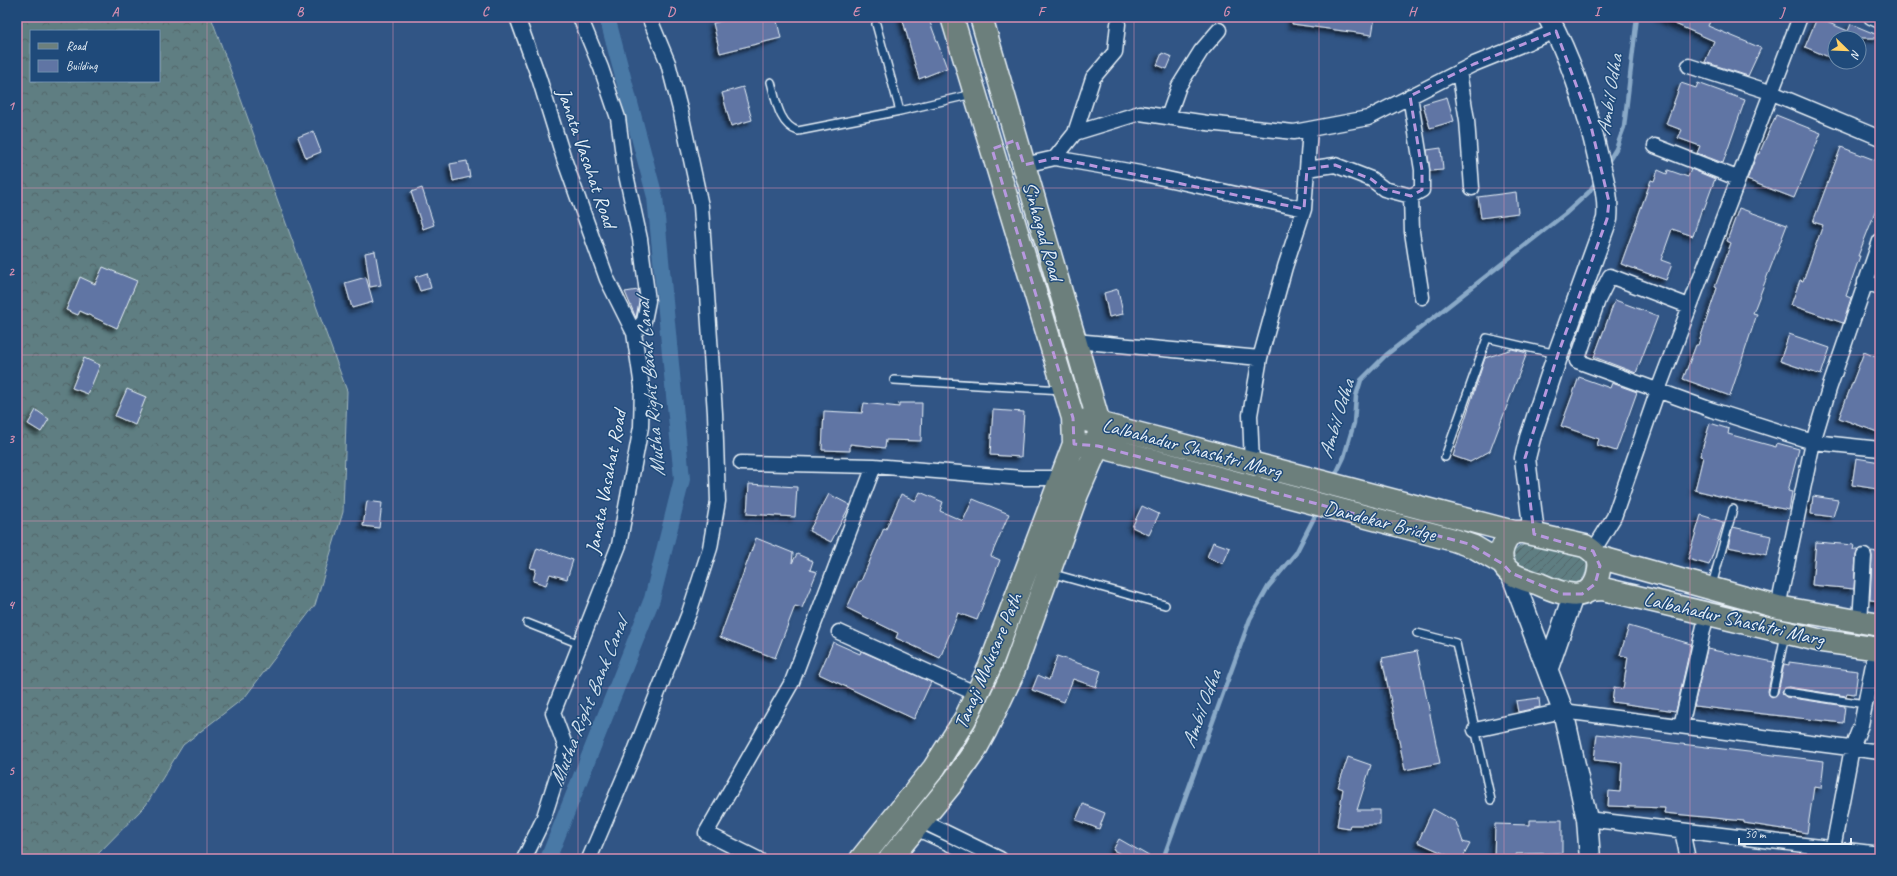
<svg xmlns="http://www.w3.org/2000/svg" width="1897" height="876" font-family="Caveat,sans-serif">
<defs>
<pattern id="forest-crowns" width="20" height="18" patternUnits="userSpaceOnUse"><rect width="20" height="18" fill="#5e7e82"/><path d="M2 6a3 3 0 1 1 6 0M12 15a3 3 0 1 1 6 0" fill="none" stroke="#536669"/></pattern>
<pattern id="garden-furrows" width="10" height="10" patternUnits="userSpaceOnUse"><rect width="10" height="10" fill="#5e7e82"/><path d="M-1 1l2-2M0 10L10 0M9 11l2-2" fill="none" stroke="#536669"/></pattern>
<filter id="shadow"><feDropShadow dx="-3.5" dy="3.5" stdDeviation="2" flood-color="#0009"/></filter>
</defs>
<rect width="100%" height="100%" fill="#315585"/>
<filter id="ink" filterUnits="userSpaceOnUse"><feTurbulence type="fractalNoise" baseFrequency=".025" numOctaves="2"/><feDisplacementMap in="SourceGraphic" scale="8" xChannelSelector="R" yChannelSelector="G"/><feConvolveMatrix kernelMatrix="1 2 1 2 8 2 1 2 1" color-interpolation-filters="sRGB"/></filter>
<g filter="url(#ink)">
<path fill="url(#forest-crowns)" stroke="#a3b8bd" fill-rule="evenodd" d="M17,17H211L347,391L343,512L315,605L245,697L183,745L146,805L93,859H17ZM31,31H159V81H31Z"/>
<path fill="url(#garden-furrows)" stroke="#a3b8bd" d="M1528,544L1580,555L1587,564C1587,576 1581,585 1568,584L1521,565L1516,562L1513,552L1520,546Z"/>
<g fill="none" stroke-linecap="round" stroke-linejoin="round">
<path stroke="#89a9c7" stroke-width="4.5" d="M1606,165L1616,149L1624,127L1637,17
M1334,478L1344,457L1354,423L1356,396L1361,380L1386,355L1565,214L1589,192L1597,180
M1163,859L1250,619L1268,587L1296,553L1318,510"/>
<path stroke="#4a79a6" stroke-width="16" d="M548,859L652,599L682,479L655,197L607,17"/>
</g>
<path fill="#6075a4" stroke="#e8f1f8" filter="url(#shadow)" d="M739,17H776L781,38L720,53L713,23Z
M902,17H928L947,68L919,79Z
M1293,17H1375L1372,35L1292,24Z
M1659,17H1712L1708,26L1761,48L1748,76L1705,62L1714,41Z
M1817,18L1848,31L1851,24L1880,36V38H1835V49L1831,58L1805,47Z
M1162,53L1172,57L1167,69L1157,65Z
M1681,83L1696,88L1698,83L1745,100L1723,163L1697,153L1700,146L1678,138L1682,130L1666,124Z
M743,87L752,120L731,126L722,93Z
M1447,97L1454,121L1430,128L1423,104Z
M1776,115L1821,133L1794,198L1747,180L1757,154H1759Z
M313,131L321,152L306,158L298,137Z
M1841,147L1880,162V200L1858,256H1860L1846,296L1851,298L1843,323L1791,305L1800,280L1803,281L1823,225L1813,222Z
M1441,148L1443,170L1430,171L1427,150Z
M467,161L470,177L453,181L450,164Z
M1691,169L1715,179L1704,209L1702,208L1693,236L1672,229L1661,260L1672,264L1666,280L1621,264L1651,180L1654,181L1658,170L1667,174L1668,170L1688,177Z
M422,188L434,225L423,229L411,192Z
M1516,192L1518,213L1481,218L1478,197Z
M1739,208L1787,225L1753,313L1757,314L1730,396L1683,379L1696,345H1698L1717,288L1715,287L1731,243L1727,241Z
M375,251L381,285L370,287L365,253Z
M103,267L137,281L117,328L80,311L78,315L66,310L80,277L95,284Z
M427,273L431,288L420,291L415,277Z
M366,277L373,302L352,308L345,283Z
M1118,289L1123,314L1109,317L1104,293Z
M638,290L639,301L636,318L625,292Z
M1615,300L1658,316L1636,373L1594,357Z
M1789,334L1830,348L1821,375L1780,361Z
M1512,349L1527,353L1490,451L1470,462L1453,456L1485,358Z
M1864,352L1880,359V433L1839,418Z
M84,358L100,365L88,394L72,388Z
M1579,377L1610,388L1612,383L1637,392L1616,451L1597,445L1599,439L1561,426Z
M127,389L146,397L135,425L115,416Z
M864,403L899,407V403H922L921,441L886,440L885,448L850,444V451L822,450L824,411L862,413Z
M36,410L49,419L41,432L28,424Z
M993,410L1024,412L1021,457L990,455Z
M1710,423L1729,429L1728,434L1776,447L1777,443L1799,449L1788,491L1792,492L1789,510L1735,500L1695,490L1703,457L1700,456Z
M1856,458L1880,462L1877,489L1852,485Z
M749,484L797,487L795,517L747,514Z
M920,492L943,502L940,511L963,521L973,499L1009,514L991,556L1000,560L977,620L958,613L940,658L896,638L898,633L847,608L859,581H861L884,528L886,529L901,494L916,501Z
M829,494L850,505L831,542L809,531Z
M1813,496L1838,500L1833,517L1811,514Z
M367,501L382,503L379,528L363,526Z
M1142,506L1159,514L1149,535L1132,527Z
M1701,515L1723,522V525L1709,565L1688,559Z
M1733,527L1771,536L1767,555L1728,547Z
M756,538L793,553L792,563L797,554L813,561L810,570L817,572L802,608L795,606L775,658L720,637Z
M1213,542L1230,548L1223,564L1207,557Z
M1816,542L1854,545L1853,550H1858L1856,555L1854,589L1812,585Z
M537,548L573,560L567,579L550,574L546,585L533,581L536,569L530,568Z
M1871,551L1880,552V601L1870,600L1872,557Z
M1629,626L1691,644L1676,711L1612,702L1614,687L1623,689L1628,657L1620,655Z
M833,642L860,654L861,651L931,682L914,719L819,674Z
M1707,649L1774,662L1768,691L1769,695L1772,697L1778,693L1784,664L1789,665V662L1858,671L1855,694L1847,693L1846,696L1788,687L1782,691L1783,694L1786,697L1845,706L1843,723L1694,706Z
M1417,651L1440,763L1405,770L1382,658Z
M1057,656L1101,671L1096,687L1073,679L1064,702L1032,690L1038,675L1049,680Z
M1539,698L1540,707L1518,712L1516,701Z
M1597,734L1824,761L1821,788L1814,787L1807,833L1744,823V821L1664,813L1665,808L1608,806L1609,791L1620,792L1622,763L1594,760Z
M1348,757L1371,765L1357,810H1380V825H1350L1349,828L1337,826L1343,789L1338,787Z
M1083,804L1105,813L1099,829L1076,820Z
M1433,809L1456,822L1463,842L1470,844L1462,859H1456L1418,842Z
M1530,820H1562V853L1516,854V859H1494L1495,824L1530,825Z
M1119,839L1154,859H1130L1113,850Z"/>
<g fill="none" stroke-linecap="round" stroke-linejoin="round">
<defs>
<path id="lane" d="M876,24L900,111
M771,82C776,100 779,125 798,131L900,111L973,94
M894,380L1063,390
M1445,457L1487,338L1557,354
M1050,573L1165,605
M1712,585L1733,509
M527,623L580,644
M1417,633L1456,643L1491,800
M1773,692L1785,635
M1787,692L1865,704
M916,832L974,859"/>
<path id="street" d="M517,17L539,78L564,159L607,279L634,333L642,387L641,427L619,545L553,713L566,748L543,820L524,859
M580,17L601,68L618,118L625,170L640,239L648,301L644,321L634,333
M1871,17L1880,21
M1689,66L1770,92L1880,138
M1459,72L1467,120L1472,188
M1410,96L1422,170V190L1411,196
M1168,117L1179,86L1201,51L1219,30
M1075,133L1093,78L1115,52L1118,24
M1655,146L1737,178
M1055,158L1075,133L1140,113L1207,123L1294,132L1368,118L1474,64L1556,31
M1024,165L1055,158L1140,173L1304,209
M1307,169L1335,165L1371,179L1384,189L1411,196L1412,232L1422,297
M1865,282L1880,287
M1689,306L1610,276L1598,300L1577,361L1712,410L1813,442L1880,449
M1075,341L1260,358
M741,463L874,466L1022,478H1062
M1252,464L1250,415L1260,358L1285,267L1304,209L1310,129
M1593,551L1614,517L1658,390L1800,17
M1778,607L1813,442L1829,389L1880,241
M1860,622L1864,556
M839,632L977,694
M1681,726L1707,613
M1475,730L1563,711L1880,752
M1587,819L1880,854
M922,821L1000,859
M1682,831L1688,859
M589,859L633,756L689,613L710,548L718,501L715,413L701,206L681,113L668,63L649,17
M758,859L706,833L792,682L874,466
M1831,859L1852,748L1861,725L1876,649"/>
<path id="secondary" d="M1534,534L1525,458L1530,438L1558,354L1607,219C1609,199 1604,181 1599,161C1588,112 1573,62 1548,17
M1511,573L1563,711L1587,819L1590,859
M1548,668L1573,596"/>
<path id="primary" d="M1086,420L1514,532
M1083,445L1098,446L1454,540L1474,547L1503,564
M1514,532H1523L1585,546C1595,552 1601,558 1599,570C1594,607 1561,594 1539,584C1530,581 1518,578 1511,573C1495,562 1501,542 1514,532Z
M1598,557L1778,607L1880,625
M1589,590L1603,589L1822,641L1880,649
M861,859L934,768L965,719L990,666L1074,444L1073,418L952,17
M890,859L953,782L974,752L986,730L1012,675L1077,494L1098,446L1099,423L981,17"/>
</defs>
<use href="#lane" stroke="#e8f1f8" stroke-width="10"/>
<use href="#street" stroke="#e8f1f8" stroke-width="17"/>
<use href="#secondary" stroke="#e8f1f8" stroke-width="23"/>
<use href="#primary" stroke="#e8f1f8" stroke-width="25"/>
<use href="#lane" stroke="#1f4a7a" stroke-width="7"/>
<use href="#street" stroke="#1f4a7a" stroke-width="14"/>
<use href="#secondary" stroke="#1f4a7a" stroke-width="20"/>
<use href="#primary" stroke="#6c7f7c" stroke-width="22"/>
</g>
</g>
<path fill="none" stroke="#b798de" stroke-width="3" stroke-dasharray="8 5" stroke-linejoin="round" d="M1556,31L1590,122L1609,202L1607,219L1558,354L1525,458L1534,534L1593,551L1600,566L1595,584L1582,594H1562L1511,573L1503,564L1469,544L1098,446L1074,444L1073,418L992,149L1016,140L1024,165L1055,158L1304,209L1307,169L1335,165L1371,179L1384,189L1411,196L1422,190V170L1410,96L1474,64Z"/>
<path fill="none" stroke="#d78fb1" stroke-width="1" stroke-opacity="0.55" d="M207,17V859M393,17V859M578,17V859M763,17V859M948,17V859M1134,17V859M1319,17V859M1504,17V859M1690,17V859M17,188H1880M17,355H1880M17,521H1880M17,688H1880"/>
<g text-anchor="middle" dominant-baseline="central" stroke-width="3" stroke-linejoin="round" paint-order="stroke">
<g font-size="20" fill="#e8f1f8" stroke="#1f4a7a">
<text transform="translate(587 158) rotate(71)">Janata Vasahat Road</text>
<text transform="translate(1043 231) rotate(74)">Sinhagad Road</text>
<text transform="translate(1192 448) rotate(15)">Lalbahadur Shashtri Marg</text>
<text transform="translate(606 482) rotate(-79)">Janata Vasahat Road</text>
<text transform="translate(1380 521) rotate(14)">Dandekar Bridge</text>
<text transform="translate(1734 619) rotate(13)">Lalbahadur Shashtri Marg</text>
<text transform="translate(988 661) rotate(-67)">Tanaji Malusare Path</text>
</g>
<g font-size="21" font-style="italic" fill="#d0dfec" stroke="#1f4a7a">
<text transform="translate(1609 95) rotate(-81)">Ambil Odha</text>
<text transform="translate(650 388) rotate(-95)">Mutha Right Bank Canal</text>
<text transform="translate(1336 419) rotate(-73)">Ambil Odha</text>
<text transform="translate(588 702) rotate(-68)">Mutha Right Bank Canal</text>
<text transform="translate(1201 709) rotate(-70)">Ambil Odha</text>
</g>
</g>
<rect width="1897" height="876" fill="none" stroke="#1f4a7a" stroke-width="44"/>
<rect x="30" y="30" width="130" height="52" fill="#1f4a7a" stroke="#6f8dac"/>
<rect x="38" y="43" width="20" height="6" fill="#6c7f7c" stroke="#6f8dac"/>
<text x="66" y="50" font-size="12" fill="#e8f1f8">Road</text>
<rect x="38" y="60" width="20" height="12" fill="#6075a4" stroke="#6f8dac"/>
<text x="66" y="70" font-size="12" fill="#e8f1f8">Building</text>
<g transform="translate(1847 50) rotate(113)"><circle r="19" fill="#1f4a7a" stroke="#6f8dac"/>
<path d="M0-3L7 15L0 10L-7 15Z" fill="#ffd166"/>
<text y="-6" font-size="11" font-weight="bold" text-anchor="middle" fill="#e8f1f8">N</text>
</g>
<path d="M1739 838v6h112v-6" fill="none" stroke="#e8f1f8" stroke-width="2"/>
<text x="1745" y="838" font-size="12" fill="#e8f1f8" stroke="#1f4a7a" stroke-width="3" paint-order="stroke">50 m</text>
<rect x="22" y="22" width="1853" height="832" fill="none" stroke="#d78fb1" stroke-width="1.5"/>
<g font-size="13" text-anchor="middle" font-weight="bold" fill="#d78fb1">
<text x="115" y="16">A</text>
<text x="300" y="16">B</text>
<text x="485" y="16">C</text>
<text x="671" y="16">D</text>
<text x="856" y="16">E</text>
<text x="1041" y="16">F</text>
<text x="1226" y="16">G</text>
<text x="1412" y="16">H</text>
<text x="1597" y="16">I</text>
<text x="1782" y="16">J</text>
<text x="11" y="110">1</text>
<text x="11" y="276">2</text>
<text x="11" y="443">3</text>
<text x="11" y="609">4</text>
<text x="11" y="775">5</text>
</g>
</svg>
